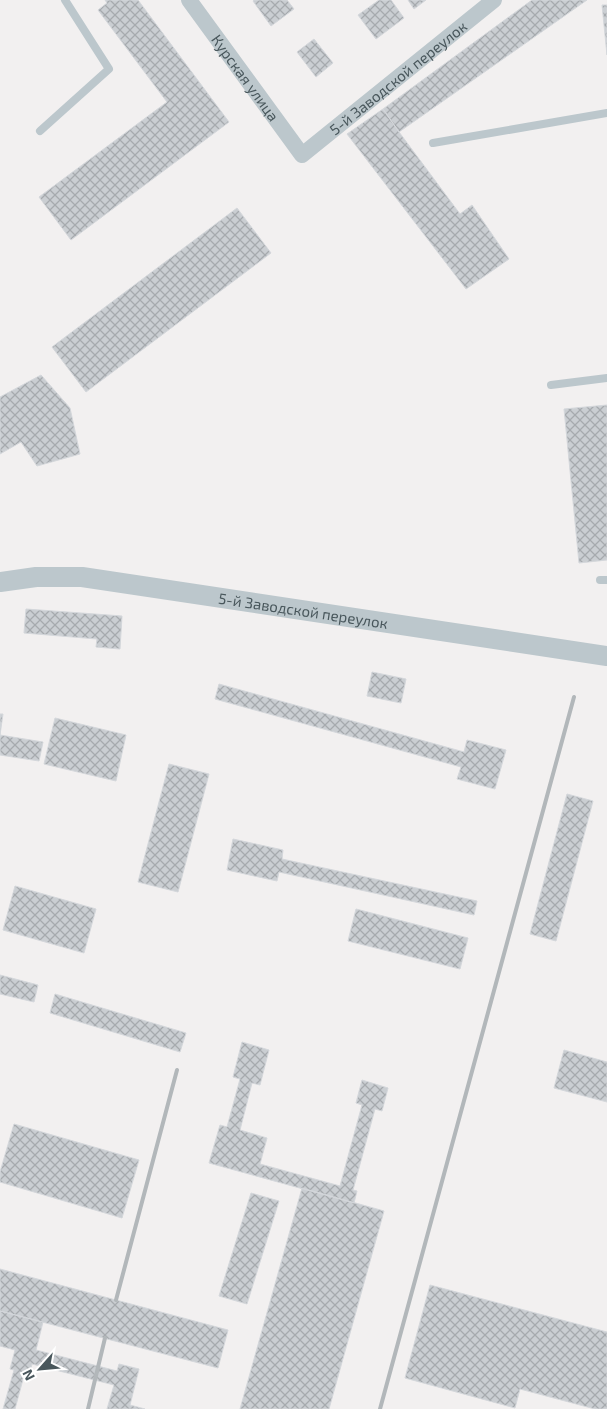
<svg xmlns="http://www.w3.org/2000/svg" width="607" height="1409" font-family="'Exo 2',sans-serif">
<defs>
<pattern id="building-cross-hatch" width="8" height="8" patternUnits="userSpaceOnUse" patternTransform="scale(1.25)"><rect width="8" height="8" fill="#caced2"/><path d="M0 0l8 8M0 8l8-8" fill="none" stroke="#a6aaae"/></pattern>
</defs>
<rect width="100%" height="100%" fill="#f2f0f0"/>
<path fill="url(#building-cross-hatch)" stroke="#d4d7db" d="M105,0H138L229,122L71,240L39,197L167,102L98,10L107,3Z
M254,0H287L294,9L271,26L253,1Z
M379,0H391L404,18L376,39L358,15Z
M408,0H426L414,9Z
M532,0H587L399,132L383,109Z
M602,5H607V55Z
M314,39L333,63L316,77L297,52Z
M383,109L399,132L460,214L472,205L509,259L466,289L347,134Z
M237,208L271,253L86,392L52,347Z
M41,375L70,408L80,454L37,466L21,442L0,454V397Z
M607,405V560L579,563L564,409Z
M26,609L122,616L120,649L96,647L97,639L24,633Z
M372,672L406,679L401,703L367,696Z
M219,684L464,752L467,740L506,750L495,789L457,779L461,767L215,699Z
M0,714H3L0,735Z
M55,718L126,735L116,781L44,764Z
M0,735L43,742L39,761L0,755Z
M169,764L209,774L178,892L138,882Z
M567,794L593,801L556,941L530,934Z
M233,839L283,850L282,859L477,901L474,915L279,872L277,881L227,870Z
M15,886L96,909L84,953L3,930Z
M356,909L468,938L460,969L348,941Z
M0,975L38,985L34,1002L0,994Z
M55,994L186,1033L180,1052L50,1013Z
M242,1042L269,1050L260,1085L252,1083L240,1130L267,1138L260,1164L340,1186L362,1105L356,1103L362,1080L388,1088L382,1111L375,1109L353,1190L357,1191L354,1203L209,1163L220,1125L227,1127L240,1079L233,1077Z
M564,1050L607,1062V1102L554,1088Z
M14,1124L139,1160L122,1218L0,1182V1172Z
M302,1188L384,1211L329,1409H240Z
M251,1193L279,1201L247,1304L219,1296Z
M0,1269L228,1330L218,1368L0,1311Z
M430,1285L607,1332V1409H595L520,1389L515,1408L405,1378Z
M0,1311L43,1322L36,1350L117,1371L119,1364L139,1369L130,1405L145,1409H107L114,1385L32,1364L30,1374L25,1372L15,1409H3L14,1370L10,1369L15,1350L0,1346Z"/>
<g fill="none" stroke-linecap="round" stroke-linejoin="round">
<path stroke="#bcc7cc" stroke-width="8" d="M40,131L109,69L65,0
M433,143L607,113
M551,385L607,378
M600,580H607"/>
<path stroke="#bcc7cc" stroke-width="16" id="s1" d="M189,0L302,155L494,0"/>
<path stroke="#bcc7cc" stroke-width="20" id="s2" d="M0,582L36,577H82L607,656"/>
<path stroke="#b2b7ba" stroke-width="4" d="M116,1300L177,1070
M88,1409L105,1338
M380,1409L574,697"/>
</g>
<g text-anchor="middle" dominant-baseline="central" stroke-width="4" stroke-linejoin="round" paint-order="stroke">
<g font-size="15" fill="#49575c" stroke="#fff">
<text stroke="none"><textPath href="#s1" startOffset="96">Курская улица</textPath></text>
<text stroke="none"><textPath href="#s1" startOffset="315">5-й Заводской переулок</textPath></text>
<text stroke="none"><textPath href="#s2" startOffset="306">5-й Заводской переулок</textPath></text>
</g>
</g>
<g transform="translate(40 1369) rotate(243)" stroke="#ffffff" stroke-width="4" paint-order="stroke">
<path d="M0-4L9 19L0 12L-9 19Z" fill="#49575c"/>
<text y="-8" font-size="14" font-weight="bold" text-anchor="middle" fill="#49575c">N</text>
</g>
</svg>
